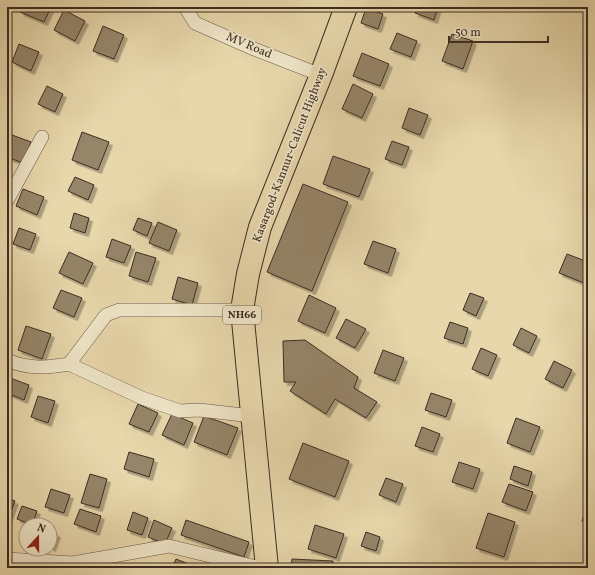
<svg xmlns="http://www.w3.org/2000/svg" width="595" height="575" font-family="Vollkorn,serif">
<defs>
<filter id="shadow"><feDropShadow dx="3.5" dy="3.5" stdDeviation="0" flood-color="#0004"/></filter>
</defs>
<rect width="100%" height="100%" fill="#e7d7ab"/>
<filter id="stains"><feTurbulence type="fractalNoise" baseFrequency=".005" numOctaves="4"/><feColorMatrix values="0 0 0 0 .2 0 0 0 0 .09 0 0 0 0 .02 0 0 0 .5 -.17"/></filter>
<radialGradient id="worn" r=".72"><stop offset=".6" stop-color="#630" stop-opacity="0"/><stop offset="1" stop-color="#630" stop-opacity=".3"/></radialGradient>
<path fill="#958569" stroke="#3c2c22" filter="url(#shadow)" d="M23,7H51L44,22L20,12Z
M417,7H438L434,20L415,13Z
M366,8L383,14L378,29L361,23Z
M64,10L85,21L75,41L54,30Z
M103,26L124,35L114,59L93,51Z
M397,33L417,41L411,57L390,49Z
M452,34L473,41L463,69L442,61Z
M19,44L39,52L31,71L12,62Z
M362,53L389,64L380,86L353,76Z
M353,84L373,94L362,118L342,109Z
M47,86L63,94L55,112L38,104Z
M409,108L428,115L420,135L402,128Z
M82,132L109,142L98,170L72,160Z
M12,135L31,142L23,163L7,157V147Z
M392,141L409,147L402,165L385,159Z
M333,156L370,169L359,197L323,184Z
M75,177L94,185L88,200L68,191Z
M303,184L348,202L312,291L267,272Z
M23,189L44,197L37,215L16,206Z
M74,213L89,218L85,233L70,228Z
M138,218L152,223L147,236L133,230Z
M158,222L177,230L169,251L149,243Z
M19,228L36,234L30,250L13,244Z
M112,239L131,246L124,263L106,257Z
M373,241L396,249L388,273L364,264Z
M69,252L93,263L83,284L59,273Z
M136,252L156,258L148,282L129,276Z
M567,254L588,262V273L584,283L559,273Z
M178,277L198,283L192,305L172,299Z
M61,290L82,298L74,317L53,308Z
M470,293L484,298L476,316L463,310Z
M309,295L336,308L325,333L298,321Z
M346,319L366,329L355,348L336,338Z
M450,322L468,328L463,344L444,338Z
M26,326L51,334L42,359L18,350Z
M521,328L537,336L529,353L513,345Z
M305,340L358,377L354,388L377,402L366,418L335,399L326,414L290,391L296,382H284L283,341Z
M481,348L497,355L488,376L472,369Z
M383,350L404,358L395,381L374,373Z
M554,361L572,370L563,388L545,379Z
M10,378L29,385L24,400L7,393V385Z
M431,393L452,400L446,417L425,410Z
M38,396L55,401L48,423L31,417Z
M138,404L158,413L149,432L129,424Z
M172,414L193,423L184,445L162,435Z
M204,416L238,428L227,455L194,442Z
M516,418L540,427L530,452L507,443Z
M422,427L440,434L433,452L415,446Z
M303,443L349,461L335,497L289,479Z
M129,452L154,459L149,477L124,469Z
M459,462L480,469L473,489L452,482Z
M514,466L532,472L528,486L510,479Z
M90,474L107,479L99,508L81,503Z
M386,478L403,484L396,502L379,495Z
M509,484L533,492L526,511L502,502Z
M51,489L70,495L64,513L45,507Z
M7,498L15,501L7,522Z
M588,505V523L582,521Z
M22,506L37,511L32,525L17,519Z
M80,509L101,516L96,532L74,524Z
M133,512L148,518L142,535L127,530Z
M488,513L515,522L504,557L476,548Z
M154,520L172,528L165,544L148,537Z
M186,520L249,542L244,557L181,535Z
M315,525L344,534L336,558L308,549Z
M50,532L57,534L52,548L50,547Z
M366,532L380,537L376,551L361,546Z
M176,559L199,568H172Z
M292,559L333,561V568H291Z"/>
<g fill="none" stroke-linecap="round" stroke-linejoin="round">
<defs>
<path id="minor" d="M185,7L195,23L254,49L321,75
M7,201L42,137
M7,360C28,369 47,368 69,364L106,315L119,310H242
M69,364L142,398L180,411L199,410L252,416
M7,559L73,563L169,546L260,568"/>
<path id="trunk" d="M267,568L242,310L248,274L260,227L321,75L346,7"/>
</defs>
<use href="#minor" stroke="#675744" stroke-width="14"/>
<use href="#trunk" stroke="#3c2c22" stroke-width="24"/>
<use href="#minor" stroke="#efe5c8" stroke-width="13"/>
<use href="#trunk" stroke="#e7d7ab" stroke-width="22"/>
</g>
<g text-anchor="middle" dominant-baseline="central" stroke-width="3.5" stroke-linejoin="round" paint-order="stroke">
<rect fill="#efe5c8" stroke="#726454" stroke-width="1" x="223" y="306" width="38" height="18" rx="3"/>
<g font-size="11" font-weight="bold" fill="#3c2c22">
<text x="242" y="315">NH66</text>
</g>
<g font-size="12" fill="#3c2c22" stroke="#efe5c8">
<text transform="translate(249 46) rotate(23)">MV Road</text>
<text transform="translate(290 155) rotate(-69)">Kasargod-Kannur-Calicut Highway</text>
</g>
</g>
<rect width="595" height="575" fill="none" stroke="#e7d7ab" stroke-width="24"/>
<rect x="8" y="8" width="579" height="559" fill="none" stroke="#3c2c22" stroke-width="2"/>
<rect x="12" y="12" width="571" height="551" fill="none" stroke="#3c2c22"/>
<g transform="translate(38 537) rotate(21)"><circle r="19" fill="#efe5c8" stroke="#a79b86"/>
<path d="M0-3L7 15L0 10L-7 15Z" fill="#8f2418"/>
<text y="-6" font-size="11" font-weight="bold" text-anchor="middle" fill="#3c2c22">N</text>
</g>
<path d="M449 36v6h99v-6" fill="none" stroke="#3c2c22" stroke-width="2"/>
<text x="455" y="36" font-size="12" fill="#3c2c22" stroke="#efe5c8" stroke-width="3" paint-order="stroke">50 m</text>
<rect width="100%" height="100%" filter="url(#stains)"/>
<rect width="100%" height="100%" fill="url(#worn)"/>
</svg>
